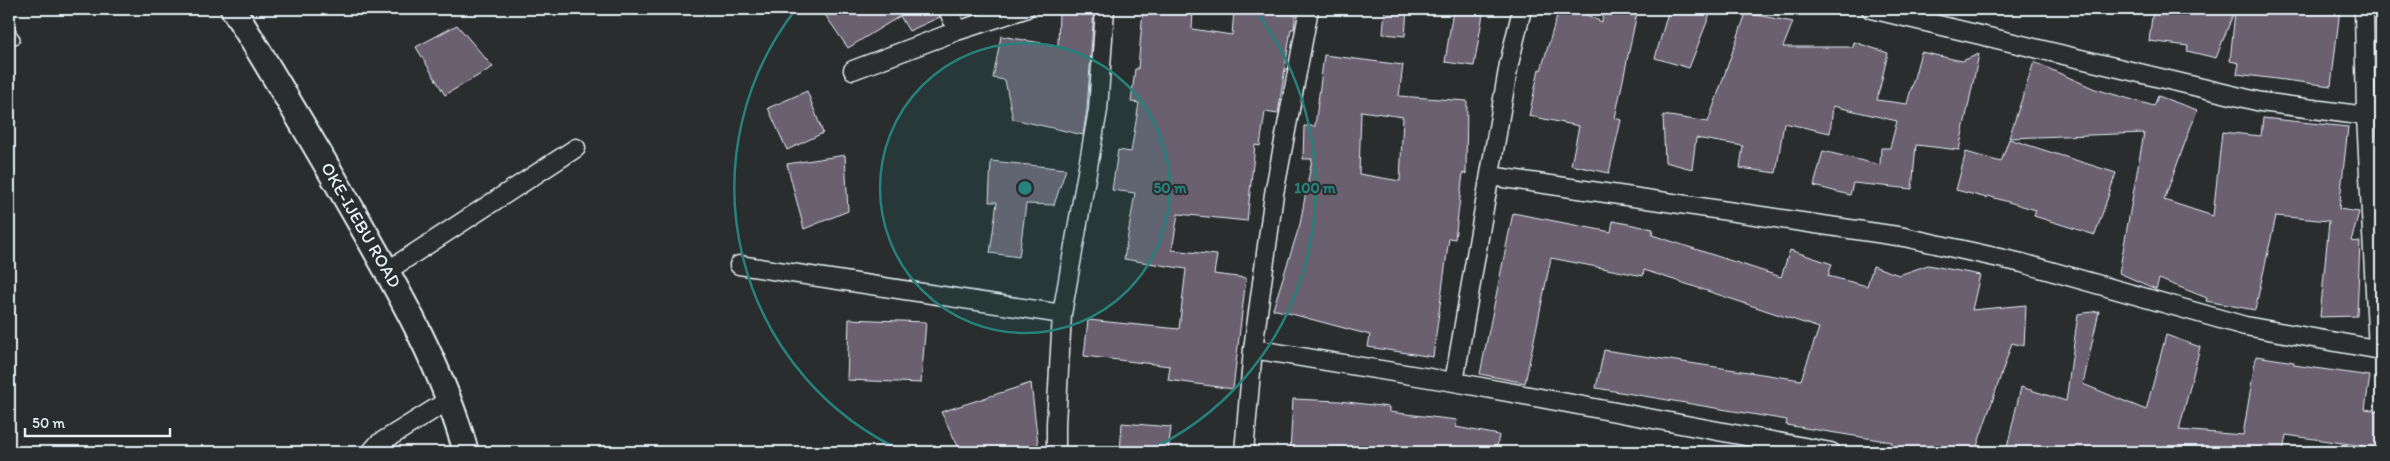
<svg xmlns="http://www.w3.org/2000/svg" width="2390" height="461" font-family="Itim,sans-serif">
<rect width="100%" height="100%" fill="#2a2d2e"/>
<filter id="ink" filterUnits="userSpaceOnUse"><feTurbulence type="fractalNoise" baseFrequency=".02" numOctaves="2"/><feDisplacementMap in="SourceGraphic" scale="10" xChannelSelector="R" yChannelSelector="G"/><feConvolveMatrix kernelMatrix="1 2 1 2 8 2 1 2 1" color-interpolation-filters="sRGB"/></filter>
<g filter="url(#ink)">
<path fill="#6b606f" stroke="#e8f1f8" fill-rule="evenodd" d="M821,9H938L940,17L909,31L900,16L848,48Z
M1094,9L1087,109L1083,135L1013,119L1005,80L993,78L1001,36L1058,46L1059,10Z
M1143,9L1193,11L1192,29L1232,35L1234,9H1296L1294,29H1291L1278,114L1265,112L1260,146L1255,145L1247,221L1178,214L1172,250L1217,255L1214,274L1246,278L1233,389L1168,380L1170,366L1084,356L1088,320L1179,329L1186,269L1124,259L1135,193L1112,190L1118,150L1131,152L1139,103L1131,102L1135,69H1138Z
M1385,9H1407L1405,36L1383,34Z
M1559,9H1574L1602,22L1603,9H1616L1637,13L1615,118L1621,120L1609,173L1571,165L1579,126L1529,116L1539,69L1541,70Z
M1669,9H1712L1689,68L1655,58Z
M2153,9H2221L2234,12L2216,58L2187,51L2188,46L2149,41Z
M2246,9H2340L2331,86L2237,74L2239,63L2230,61L2235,12L2245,14Z
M1453,10L1483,14L1474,66L1445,62Z
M1746,13L1793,22L1783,47H1853L1854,42L1888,53L1877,100L1907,104L1921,52L1962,61L1979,54L1959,150L1916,145L1912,189L1853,183L1850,195L1814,186L1823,151L1880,165L1881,148H1890L1897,121L1833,106L1830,133L1784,123L1776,173L1740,168L1743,146L1696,138L1692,169L1665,162L1663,115L1708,122Z
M457,25L493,67L445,95L416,47Z
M1324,55L1403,65L1399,96L1467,101L1466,174L1463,173L1455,239L1449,238L1433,357L1368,347L1370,335L1273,309L1300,224L1312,159H1303L1304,126H1315ZM1361,111L1403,117L1400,181L1359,174Z
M2034,62L2095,89L2154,106L2158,96L2197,110L2164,200L2213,216L2222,132L2261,136L2263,118L2348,127L2339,209L2359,212L2351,241L2360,242L2357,316L2320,317L2329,221L2276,216L2255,310L2206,301L2207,298L2159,279L2156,289L2119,273L2144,133L2009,138Z
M807,91L823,133L787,150L768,108Z
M2009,139L2116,173L2095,235L2034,216L2036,210L1988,196L1987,198L1956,190L1966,152L2001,162Z
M845,155L848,211L804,229L787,164Z
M991,161L1066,169L1054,205L1026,204L1019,257L990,253L997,202H989Z
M1513,213L1611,232L1613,221L1653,229L1652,235L1781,277L1790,250L1832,264L1828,276L1867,286L1873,266L1899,275L1928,265L1980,275L1972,310L2026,305L2024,346L2012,343L1975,452H1910L1891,446L1892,442L1786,425L1787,420L1596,388L1604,350L1801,380L1819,328L1644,270L1643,276L1551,258L1525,383L1480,374Z
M2099,311L2083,384L2146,410L2166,335L2200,347L2179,430L2243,435L2256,356L2294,362V365L2370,376L2365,409L2381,411V452H2364V446L2286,435L2283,452H2006L2021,387L2066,401L2078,314Z
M849,319L926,322L921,383L847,380Z
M1031,383L1039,452H961L941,412Z
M1293,399L1339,401L1389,407V412L1457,420L1456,427L1499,435L1496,452H1290Z
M1122,423L1171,427L1168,452H1120Z"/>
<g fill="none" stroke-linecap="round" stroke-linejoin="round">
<defs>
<path id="service" d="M9,30L15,39"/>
<path id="minor" d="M948,9L957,31
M1871,9L2261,102L2366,116
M2364,9L2366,116L2378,350
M853,70L957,31L1025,9
M1490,176L1904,237L2022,263L2245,326L2381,350
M739,265L1062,314
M387,271L576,148
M1253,349L1454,382L1831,452
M1454,382L1509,64L1522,9
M371,452L378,444L449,400
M1056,452V424L1062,314L1098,110L1105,9
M1244,452L1253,349L1274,194L1309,9"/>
<path id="secondary" d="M233,9C277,80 319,152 361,225C403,299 443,370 466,452"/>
</defs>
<use href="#service" stroke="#e8f1f8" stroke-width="12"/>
<use href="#minor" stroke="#e8f1f8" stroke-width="21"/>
<use href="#secondary" stroke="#e8f1f8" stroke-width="28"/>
<use href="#service" stroke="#2a2d2e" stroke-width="9"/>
<use href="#minor" stroke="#2a2d2e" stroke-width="18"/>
<use href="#secondary" stroke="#2a2d2e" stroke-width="24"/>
</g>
</g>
<circle cx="1025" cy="188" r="145" fill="#25827c" fill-opacity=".12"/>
<g fill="none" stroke="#25827c" stroke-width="2.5">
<circle cx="1025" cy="188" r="145"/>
<path d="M905 452A290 290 0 0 1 796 9M1254 9A290 290 0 0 1 1145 452"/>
</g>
<g text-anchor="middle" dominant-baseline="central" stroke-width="4" stroke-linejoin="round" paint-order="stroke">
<g font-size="18" fill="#e8f1f8" stroke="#2a2d2e">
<text transform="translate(361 225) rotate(60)">OKE-IJEBU ROAD</text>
</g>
</g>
<circle cx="1025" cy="188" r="8" fill="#25827c" stroke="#2a2d2e" stroke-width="2.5"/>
<g font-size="15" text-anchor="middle" font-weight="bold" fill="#25827c" stroke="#2a2d2e" stroke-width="4" stroke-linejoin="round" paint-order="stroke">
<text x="1170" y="193">50 m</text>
<text x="1315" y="193">100 m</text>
</g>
<rect width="2390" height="461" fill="none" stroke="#2a2d2e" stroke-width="30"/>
<rect x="15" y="15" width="2360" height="431" fill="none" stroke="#e8f1f8" stroke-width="2" filter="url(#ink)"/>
<path d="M25 428v8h145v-8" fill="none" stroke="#e8f1f8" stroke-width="2.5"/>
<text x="32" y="428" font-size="15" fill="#e8f1f8" stroke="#2a2d2e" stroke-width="4" paint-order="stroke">50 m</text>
</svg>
